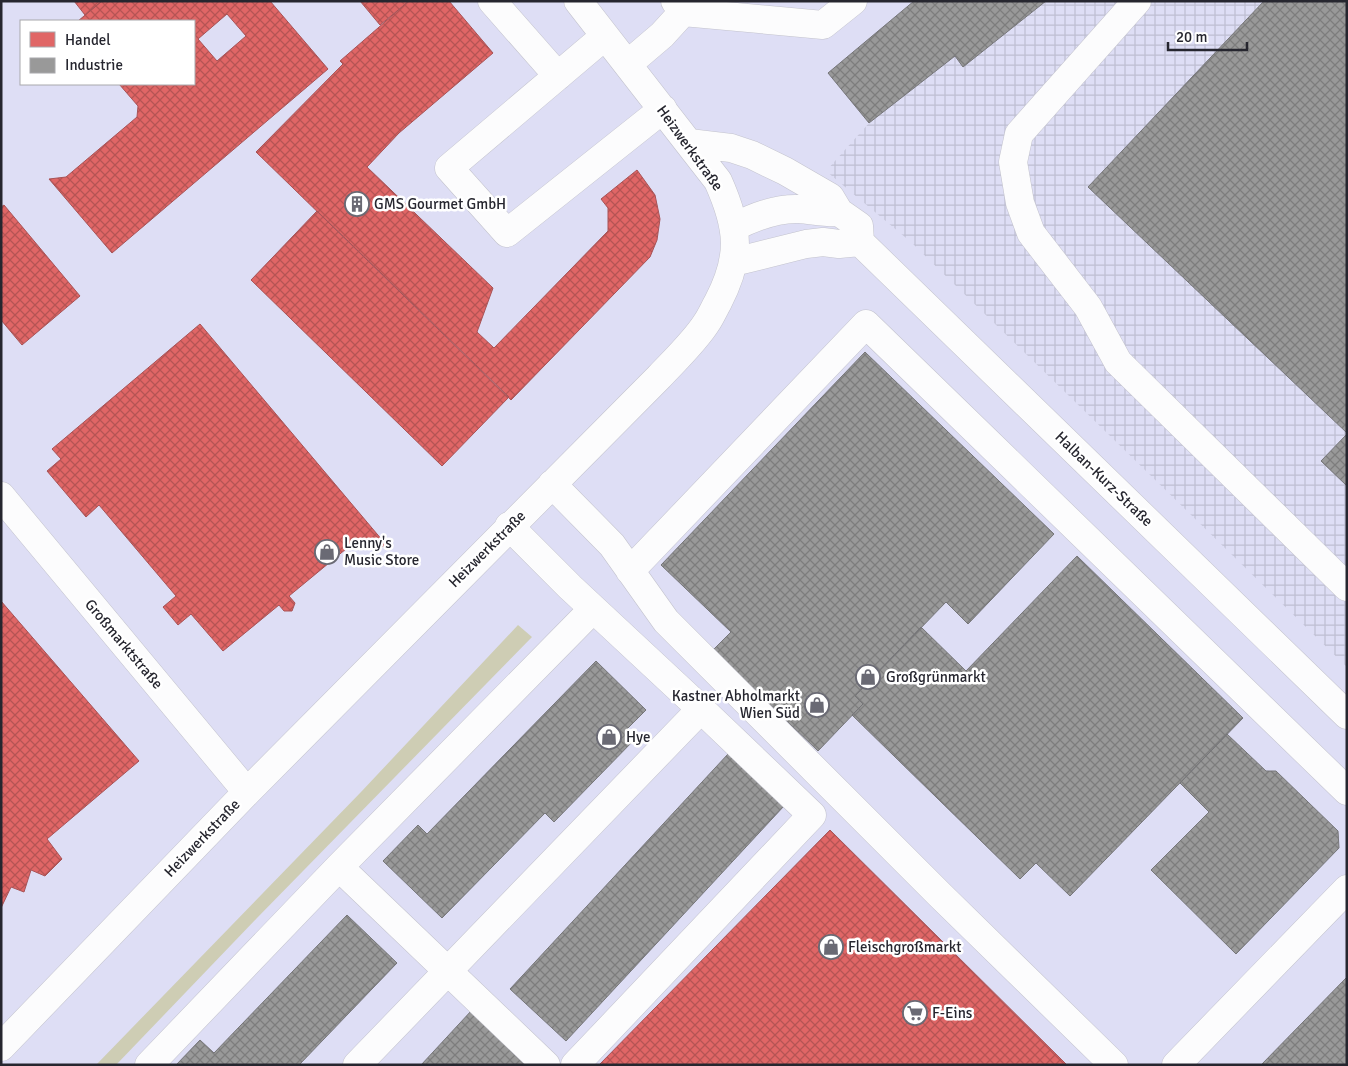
<svg xmlns="http://www.w3.org/2000/svg" width="1348" height="1066" font-family="Signika,sans-serif">
<defs>
<pattern id="industrial-grid" width="8" height="8" patternUnits="userSpaceOnUse" patternTransform="scale(1.25)"><rect width="8" height="8" fill="#dedef5"/><path d="M0 4h8M4 0v8" fill="none" stroke="#bebed2"/></pattern>
<pattern id="shops-cross-hatch" width="8" height="8" patternUnits="userSpaceOnUse" patternTransform="scale(1.25)"><rect width="8" height="8" fill="#e06666"/><path d="M0 0l8 8M0 8l8-8" fill="none" stroke="#b55454"/></pattern>
<pattern id="industry-cross-hatch" width="8" height="8" patternUnits="userSpaceOnUse" patternTransform="scale(1.25)"><rect width="8" height="8" fill="#999"/><path d="M0 0l8 8M0 8l8-8" fill="none" stroke="#7d7d7d"/></pattern>
</defs>
<rect width="100%" height="100%" fill="#e8e8f4"/>
<path fill="#dedef5" fill-rule="evenodd" d="M1,1H1347V1065H1ZM21,21H194V84H21Z"/>
<path fill="url(#industrial-grid)" d="M1046,1H1347V667L912,243L826,171L869,123L955,56L963,66Z"/>
<path fill="#cecdb4" d="M518,625L532,637L257,918L116,1065H96L361,792Z"/>
<path fill="url(#shops-cross-hatch)" stroke="#a85356" fill-rule="evenodd" d="M74,1H102L85,15Z
M102,1H270L328,69L112,253L49,179L66,177L137,117L138,106L119,84H194V21H78ZM227,14L246,36L217,61L198,39Z
M360,1H409L380,25Z
M409,1H449L493,53L399,133L367,167L493,288L477,332L494,348L608,231V208L601,199L637,170L655,195L660,219L657,240L650,257L511,400L256,152L343,64L340,61Z
M4,205L80,296L22,345L1,320V207Z
M317,211L509,397L442,466L251,280Z
M200,324L388,547L352,544L289,596L295,603L292,611H284L279,605L223,651L191,614L178,625L163,607L176,596L99,505L86,517L47,471L61,459L52,449Z
M1,601L139,761L47,839L62,859L45,876L31,870L24,892L11,887L1,908Z
M830,830L1067,1065H599Z"/>
<path fill="url(#industry-cross-hatch)" stroke="#767679" d="M914,1H1046L963,67L955,56L869,123L828,73Z
M1264,1H1347V433L1088,187Z
M865,352L1054,534L968,624L946,602L855,696L863,704L818,751L713,650L731,632L661,565Z
M1347,434V486L1321,461Z
M1077,556L1243,718L1070,896L1036,863L1020,879L852,715L863,704L855,696L921,627L966,671Z
M596,661L646,710L626,730L635,739L554,822L545,813L442,918L383,861L418,825L427,834Z
M1227,734L1266,771H1276L1338,831L1339,848L1236,954L1151,870L1209,812L1180,783Z
M728,754L784,806L566,1041L510,989Z
M347,915L397,963L299,1065H176L200,1040L214,1053Z
M1347,977V1065H1261Z
M472,1010L528,1062L525,1065H421Z"/>
<g fill="none" stroke-linecap="round" stroke-linejoin="round">
<defs>
<path id="minor" d="M492,1L558,76
M675,1L683,12L823,25L853,1
M1137,1L1019,134L1013,162L1020,203L1031,233L1088,307L1118,362L1347,587
M605,36L449,168L507,233L663,109
M628,64L662,35L683,12
M689,143L731,148L752,155L785,171L830,197L839,212L859,226L860,242L1347,715
M734,227C754,217 776,208 799,209C813,210 825,213 839,212
M734,262L806,244L823,242L839,244L860,242
M552,484L612,545L666,621L940,895L1114,1065
M1,496L247,792
M509,526L570,587L701,709L812,815L575,1065
M630,571L866,324L1347,791
M339,867L546,1065
M1,1047L247,792L659,377C674,361 696,340 707,322C711,316 714,309 718,302C742,256 739,228 718,181L578,1
M149,1065L339,867L593,609
M357,1065L701,709
M1176,1065L1347,889"/>
</defs>
<use href="#minor" stroke="#c3c3cd" stroke-width="29"/>
<use href="#minor" stroke="#fcfcfd" stroke-width="28"/>
</g>
<defs>
<symbol id="building-ring" viewBox="-11 -11 22 22"><circle r="9.5" fill="#fff" stroke="#6a6a74" stroke-width="1.5"/><path d="M-4-6H4V6H1V3H-1V6H-4ZM-2.5-4.3h1.7v1.8h-1.7ZM.8-4.3h1.7v1.8H.8ZM-2.5-1h1.7V.8h-1.7ZM.8-1h1.7V.8H.8Z" fill="#6a6a74"/></symbol>
<symbol id="shop-ring" viewBox="-11 -11 22 22"><circle r="9.5" fill="#fff" stroke="#6a6a74" stroke-width="1.5"/><path d="M-5-2.5h2.3a2.7 3.5 0 0 1 5.4 0H5L5.5 6h-11ZM-1.5-2.5h3a1.5 2.3 0 0 0-3 0Z" fill="#6a6a74"/></symbol>
<symbol id="supermarket-ring" viewBox="-11 -11 22 22"><circle r="9.5" fill="#fff" stroke="#6a6a74" stroke-width="1.5"/><path d="M-6-5.5h2.5l.6 2H6L4.5 2H-2.5L-4.4-4H-6ZM-1.5 3.2a1.3 1.3 0 1 0 .1 0ZM3 3.2a1.3 1.3 0 1 0 .1 0Z" fill="#6a6a74"/></symbol>
</defs>
<g fill-rule="evenodd">
<use href="#building-ring" x="343" y="190" width="28" height="28"/>
<use href="#shop-ring" x="313" y="538" width="28" height="28"/>
<use href="#shop-ring" x="854" y="663" width="28" height="28"/>
<use href="#shop-ring" x="803" y="691" width="28" height="28"/>
<use href="#shop-ring" x="595" y="723" width="28" height="28"/>
<use href="#shop-ring" x="817" y="933" width="28" height="28"/>
<use href="#supermarket-ring" x="901" y="999" width="28" height="28"/>
</g>
<g text-anchor="middle" dominant-baseline="central" stroke-width="5" stroke-linejoin="round" paint-order="stroke">
<g font-size="15" fill="#26262f" stroke="#fff">
<text transform="translate(690 148) rotate(54)">Heizwerkstraße</text>
<text transform="translate(1104 479) rotate(44)">Halban-Kurz-Straße</text>
<text transform="translate(487 549) rotate(-45)">Heizwerkstraße</text>
<text transform="translate(124 644) rotate(50)">Großmarktstraße</text>
<text transform="translate(202 838) rotate(-46)">Heizwerkstraße</text>
</g>
<g font-size="15" fill="#26262f" stroke="#fff" text-anchor="start">
<text x="374" y="204">GMS Gourmet GmbH</text>
<text x="344" y="543">Lenny's<tspan x="344" dy="17">Music Store</tspan></text>
<text x="886" y="677">Großgrünmarkt</text>
<text x="800" y="696" text-anchor="end">Kastner Abholmarkt<tspan x="800" dy="17">Wien Süd</tspan></text>
<text x="626" y="737">Hye</text>
<text x="848" y="947">Fleischgroßmarkt</text>
<text x="932" y="1013">F-Eins</text>
</g>
</g>
<rect width="1348" height="1066" fill="none" stroke="#26262f" stroke-width="5"/>
<rect x="20" y="20" width="175" height="65" fill="#ffffff" stroke="#a8a8ac"/>
<rect x="30" y="32" width="25" height="15" fill="#e06666" stroke="#a8a8ac"/>
<text x="65" y="45" font-size="15" fill="#26262f">Handel</text>
<rect x="30" y="58" width="25" height="15" fill="#999999" stroke="#a8a8ac"/>
<text x="65" y="70" font-size="15" fill="#26262f">Industrie</text>
<path d="M1168 42v8h79v-8" fill="none" stroke="#26262f" stroke-width="2.5"/>
<text x="1176" y="42" font-size="15" fill="#26262f" stroke="#ffffff" stroke-width="4" paint-order="stroke">20 m</text>
</svg>
